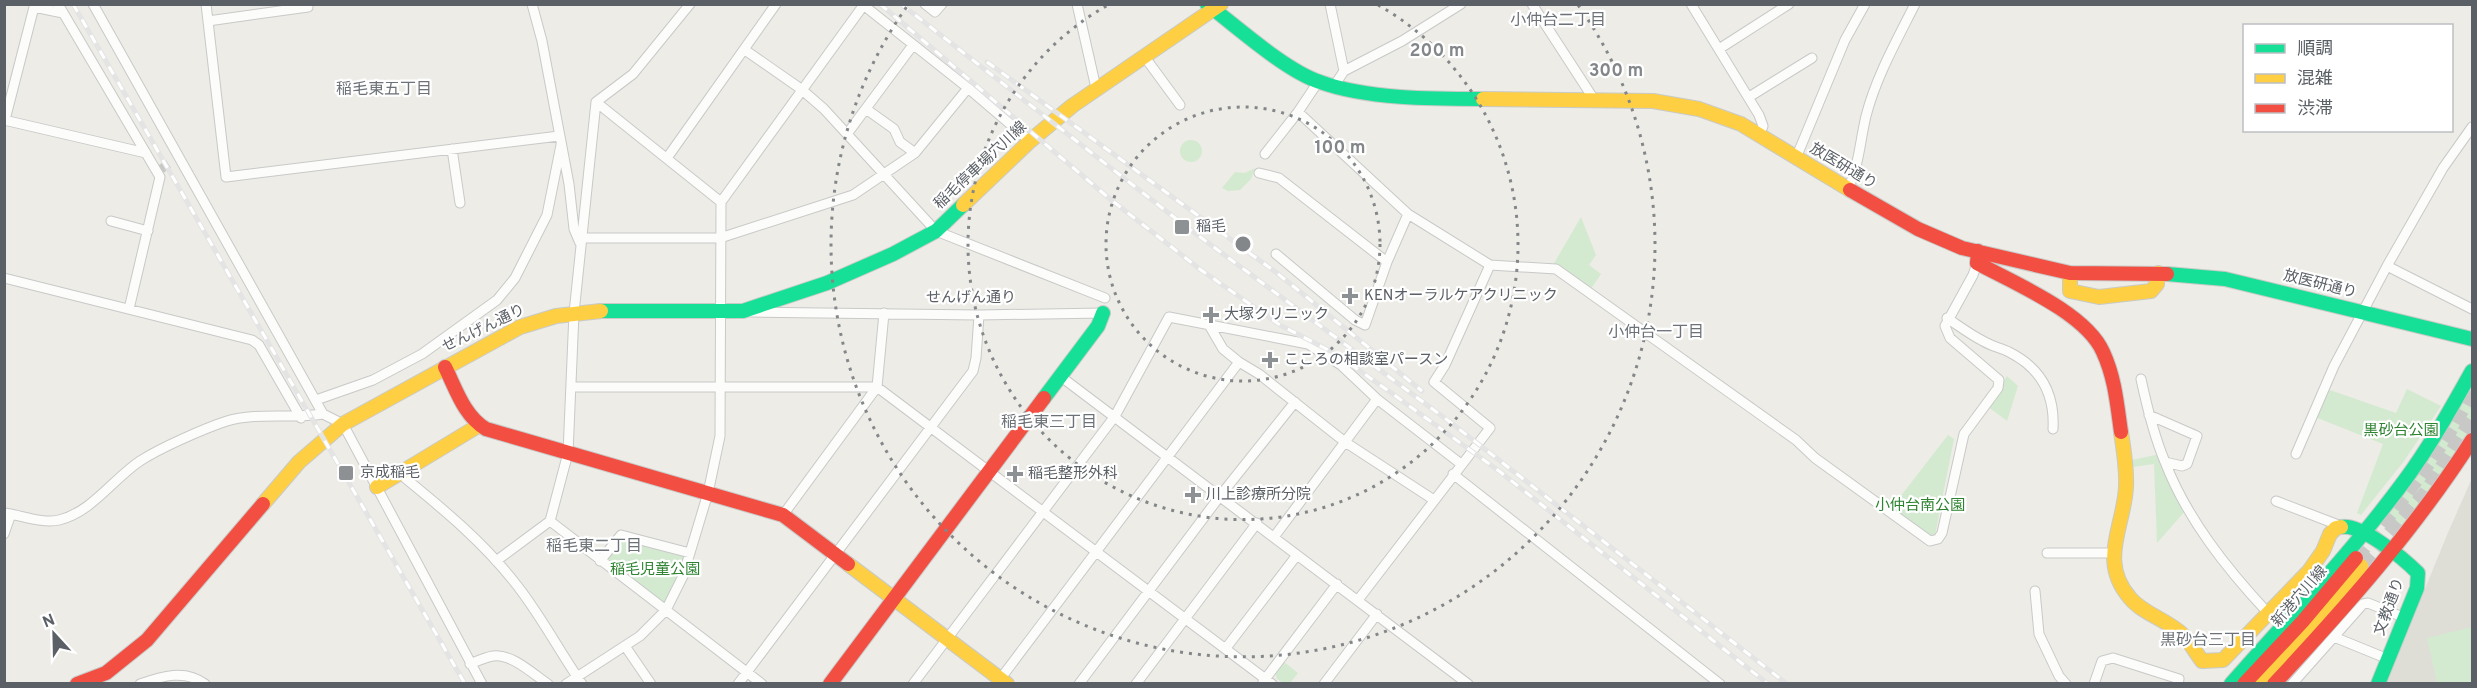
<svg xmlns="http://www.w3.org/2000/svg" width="2477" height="688" font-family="Overpass,'Noto Sans JP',sans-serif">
<rect width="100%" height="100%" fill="#edece6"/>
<path fill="#dfded6" d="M2472,478V683L2386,684L2447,535Z"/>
<path fill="#d3ead0" d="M1180 151a11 11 0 1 1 22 0a11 11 0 1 1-22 0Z
M1255,168L1251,179L1240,190L1228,191L1222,188L1235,172L1245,173Z
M1581,217L1596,255L1589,265L1601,274L1590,290L1553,265Z
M2007,376L2018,386L2007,421L1987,406Z
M2472,385V430L2453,463L2400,531L2379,519L2460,407Z
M2327,389L2396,413L2407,389L2441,406L2404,461L2361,515L2357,513L2383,444L2315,417Z
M1948,435L1954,439L1935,535L1927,537L1890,510Z
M2160,454L2186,510L2157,543L2154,464L2133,467L2132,460Z
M623,539L683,554L685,559L668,600L662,604L609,564L608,559Z
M2472,627V683H2437L2427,638Z
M1283,661L1298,673L1290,683H1283L1277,679L1275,671Z"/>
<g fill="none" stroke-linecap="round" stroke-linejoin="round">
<path stroke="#c8c9c6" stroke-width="9" stroke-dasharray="9 4.5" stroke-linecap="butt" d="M161,169L172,162"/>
<path stroke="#c8c9c6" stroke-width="14" stroke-dasharray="14 7" stroke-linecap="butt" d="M2356,558C2398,505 2441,453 2472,392
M2362,565L2426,492L2472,419"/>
<defs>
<path id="street" d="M58,4L160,177L129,309
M93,4L323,414L343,424L482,684
M206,4L226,177L559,136
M532,4L542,41L569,184L574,229L580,243
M862,4L968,88L1030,141
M925,4L935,12L942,4
M1077,4L1096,88
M1330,4L1344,71
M1532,4L1595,101
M1691,4L1759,115L1763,126L1760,134
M208,21L308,7V4
M1719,49L1789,4
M745,50L801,89L824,109L936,231L1105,298
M1144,56L1180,105
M1334,86L1344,71L1402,41L1461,4
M1749,97L1812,58
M596,102L721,202
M866,109L894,129L900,142L915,153
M1298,112L1408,214L1490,265L1445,365L1434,382L1490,428L1358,600
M4,120L146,153
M5,120L34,7L63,13
M847,134L913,45
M452,149L460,203
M1265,154L1298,112L1318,82
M667,158L776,4
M1796,158L1845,40L1865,4
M1259,173L1279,178L1387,262L1408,214
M1848,189C1859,166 1860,141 1866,116C1876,77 1897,40 1915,4
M111,221L148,231
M581,238H720L853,195L915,153L968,88
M1276,254L1355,320L1365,325L1387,262
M1490,265L1556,269L1796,440L1815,458L1930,541L1938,539L1942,533L1964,434L1998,388L1999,380L1950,338L1945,326L1973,275L1977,263
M2387,266L2472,309
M4,278L252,340L259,345L301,418
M751,312L979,315L1103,313
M1947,318C1959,326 1971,335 1983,341C1991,346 2001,348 2009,352C2041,368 2055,394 2053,429
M1209,325L1223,349L1239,362L1259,374L1345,442L1434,500
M1060,376L1468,684
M2141,379C2147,407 2154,436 2165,462C2187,519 2227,569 2268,613
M572,387H877L1272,684
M316,400L373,380L422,354L497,300L515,278L547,215L561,145
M2149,415L2197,436L2187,464L2182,466L2165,462
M2296,454L2334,366L2387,266L2443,168L2472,127
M400,474C443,509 485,543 519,588C542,618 560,652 582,684
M1453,474L1720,684
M2276,501L2341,526
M4,513C21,515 42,524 59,520C92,512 113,479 140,461C160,448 205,428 227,421C257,412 292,419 323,414
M783,515L877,387L884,313
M550,521L762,684
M4,534L11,514
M1274,537L1377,399
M2047,553H2114
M496,561L550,521L568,453L574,313L596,102L633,74L690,4
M600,561L621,535L690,553
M2035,591L2039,634L2059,676L2066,684
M2334,637L2388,659
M625,646L651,684
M1226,648L1297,555
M470,664C477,661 486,657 493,656C511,653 533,674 548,684
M998,682L1239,362
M1263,682L1337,584
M140,684C162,676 185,669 205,684
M566,684L640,636L666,610L683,576L708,493L720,436L721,202L863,6
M738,684L973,371L976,358L979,315
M913,684L1115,416L1169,317L1308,344L1341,365L1377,399L1461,464
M1079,684L1220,496L1295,402
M1136,684L1257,523
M1324,684L1377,614
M2094,684L2102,661L2113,658L2179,679L2178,684
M2292,684L2363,604L2368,603L2405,618"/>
<path id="fast" d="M1207,4C1237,27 1286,71 1320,82C1367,99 1433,99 1483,99
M2167,274L2225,279L2472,339
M601,311H743L827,283L893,254L936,231L963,205
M1044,398L1098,326L1103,313
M2341,527C2361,523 2404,559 2418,573L2417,588L2378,684
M2231,684C2290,617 2352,552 2405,480C2431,445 2451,408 2472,371"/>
<path id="slow" d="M1483,99L1653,101L1699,109L1741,124L1850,190
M963,205L1030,141L1072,106L1221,4
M2070,273V291L2099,297L2151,291L2157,284L2158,273
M2121,432C2124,451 2127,469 2126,487C2124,527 2098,561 2130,598C2143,614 2168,620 2183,635C2190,642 2196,653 2202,661L2223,660L2309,571L2323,551L2330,534L2336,528L2341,527
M377,487L478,426
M263,504L299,462L343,424L520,327L556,316L601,311
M848,564L1007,684
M2260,684L2313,625L2361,566"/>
<path id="jam" d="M1850,190L1918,229L1962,248L2070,273L2167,274
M1978,251L1977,263C2014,283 2086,313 2103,352C2115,378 2117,404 2121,432
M445,367C456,389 464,416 486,429L783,515L848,564
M77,684L106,673L147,640L263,504
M830,684L1044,398
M2244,684L2303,621L2356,558
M2274,684C2346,607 2415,529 2472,440"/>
</defs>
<use href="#street" stroke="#c8c9c8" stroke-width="11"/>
<use href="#fast" stroke="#c8cac8" stroke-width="16"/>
<use href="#slow" stroke="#c8cac8" stroke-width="16"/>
<use href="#jam" stroke="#c8cac8" stroke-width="16"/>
<use href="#street" stroke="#fcfcfb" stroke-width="9"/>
<use href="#fast" stroke="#16e098" stroke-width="14"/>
<use href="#slow" stroke="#ffcf43" stroke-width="14"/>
<use href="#jam" stroke="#f24e42" stroke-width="14"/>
<defs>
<path id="rail" d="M73,4L465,684
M880,4L1110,199L1201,270L1280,325L1336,354L1390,392L1499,471L1768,684
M901,4L1184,225L1450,422L1787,684
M987,62L1277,273L1422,391"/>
</defs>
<use href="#rail" stroke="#e3e4e3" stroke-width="5"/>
<use href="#rail" stroke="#fff" stroke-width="3" stroke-dasharray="9" stroke-linecap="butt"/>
</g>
<g fill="none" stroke="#84878a" stroke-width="3" stroke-dasharray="3 6">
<circle cx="1243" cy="244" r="137"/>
<path d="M1378 5A275 275 0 1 1 1108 5"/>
<path d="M1578 5A412 412 0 1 1 908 5"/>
</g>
<g fill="#8e9193" stroke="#fff" stroke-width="2">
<rect x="1174" y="219" width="16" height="16" rx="3"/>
<path d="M1347 287h6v6h6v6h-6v6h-6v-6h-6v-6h6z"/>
<path d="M1208 306h6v6h6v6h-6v6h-6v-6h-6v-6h6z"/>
<path d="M1267 351h6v6h6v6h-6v6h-6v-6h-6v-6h6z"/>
<rect x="338" y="465" width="16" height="16" rx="3"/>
<path d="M1012 465h6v6h6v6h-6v6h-6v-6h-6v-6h6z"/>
<path d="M1190 486h6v6h6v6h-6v6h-6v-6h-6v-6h6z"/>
</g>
<g text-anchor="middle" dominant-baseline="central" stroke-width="4.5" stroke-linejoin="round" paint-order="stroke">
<g font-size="15" fill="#5b6066" stroke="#fff">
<text transform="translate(981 166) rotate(-43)">稲毛停車場穴川線</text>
<text transform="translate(1843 167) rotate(31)">放医研通り</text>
<text transform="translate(2320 285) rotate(14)">放医研通り</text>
<text x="971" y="298">せんげん通り</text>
<text transform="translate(484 329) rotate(-26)">せんげん通り</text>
<text transform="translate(2300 597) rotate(-49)">新港穴川線</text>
<text transform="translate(2390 607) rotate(-70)">文教通り</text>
</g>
<g font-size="15" fill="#5b6066" stroke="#fff" text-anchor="start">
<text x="1196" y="227">稲毛</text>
<text x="1364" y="296">KENオーラルケアクリニック</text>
<text x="1224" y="315">大塚クリニック</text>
<text x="1284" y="360">こころの相談室パースン</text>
<text x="360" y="473">京成稲毛</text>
<text x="1028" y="474">稲毛整形外科</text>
<text x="1206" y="495">川上診療所分院</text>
</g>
<g font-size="15" fill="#2d8330" stroke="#fff">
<text x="2401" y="431">黒砂台公園</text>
<text x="1920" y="506">小仲台南公園</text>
<text x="655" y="570">稲毛児童公園</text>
</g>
<g font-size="16" fill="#6c7278" stroke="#fff">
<text x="1558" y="21">小仲台二丁目</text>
<text x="384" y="90">稲毛東五丁目</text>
<text x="1656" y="333">小仲台一丁目</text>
<text x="1049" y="423">稲毛東三丁目</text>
<text x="594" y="547">稲毛東二丁目</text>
<text x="2208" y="641">黒砂台三丁目</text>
</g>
</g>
<circle cx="1243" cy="244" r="9" fill="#84878a" stroke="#fff" stroke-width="3"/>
<g font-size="18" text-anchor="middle" font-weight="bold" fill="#84878a" stroke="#fff" stroke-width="4.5" stroke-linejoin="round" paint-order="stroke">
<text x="1437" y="56">200 m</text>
<text x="1616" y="76">300 m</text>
<text x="1340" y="153">100 m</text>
</g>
<rect width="2477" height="688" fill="none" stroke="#5b6066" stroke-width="12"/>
<rect x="2243" y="24" width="210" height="108" fill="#ffffff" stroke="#bdbfc2" stroke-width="1.5"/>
<rect x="2255" y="44" width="30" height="9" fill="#16e098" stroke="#bdbfc2" stroke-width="1.5"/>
<text x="2297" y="54" font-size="18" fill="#5b6066">順調</text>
<rect x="2255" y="74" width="30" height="9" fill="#ffcf43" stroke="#bdbfc2" stroke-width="1.5"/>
<text x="2297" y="84" font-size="18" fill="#5b6066">混雑</text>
<rect x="2255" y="104" width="30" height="9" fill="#f24e42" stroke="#bdbfc2" stroke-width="1.5"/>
<text x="2297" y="114" font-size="18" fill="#5b6066">渋滞</text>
<g transform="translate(54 634) rotate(338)" stroke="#ffffff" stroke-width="4.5" paint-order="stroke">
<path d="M0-4.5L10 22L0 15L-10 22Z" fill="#5b6066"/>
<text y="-9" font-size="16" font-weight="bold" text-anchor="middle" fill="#5b6066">N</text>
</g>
</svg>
